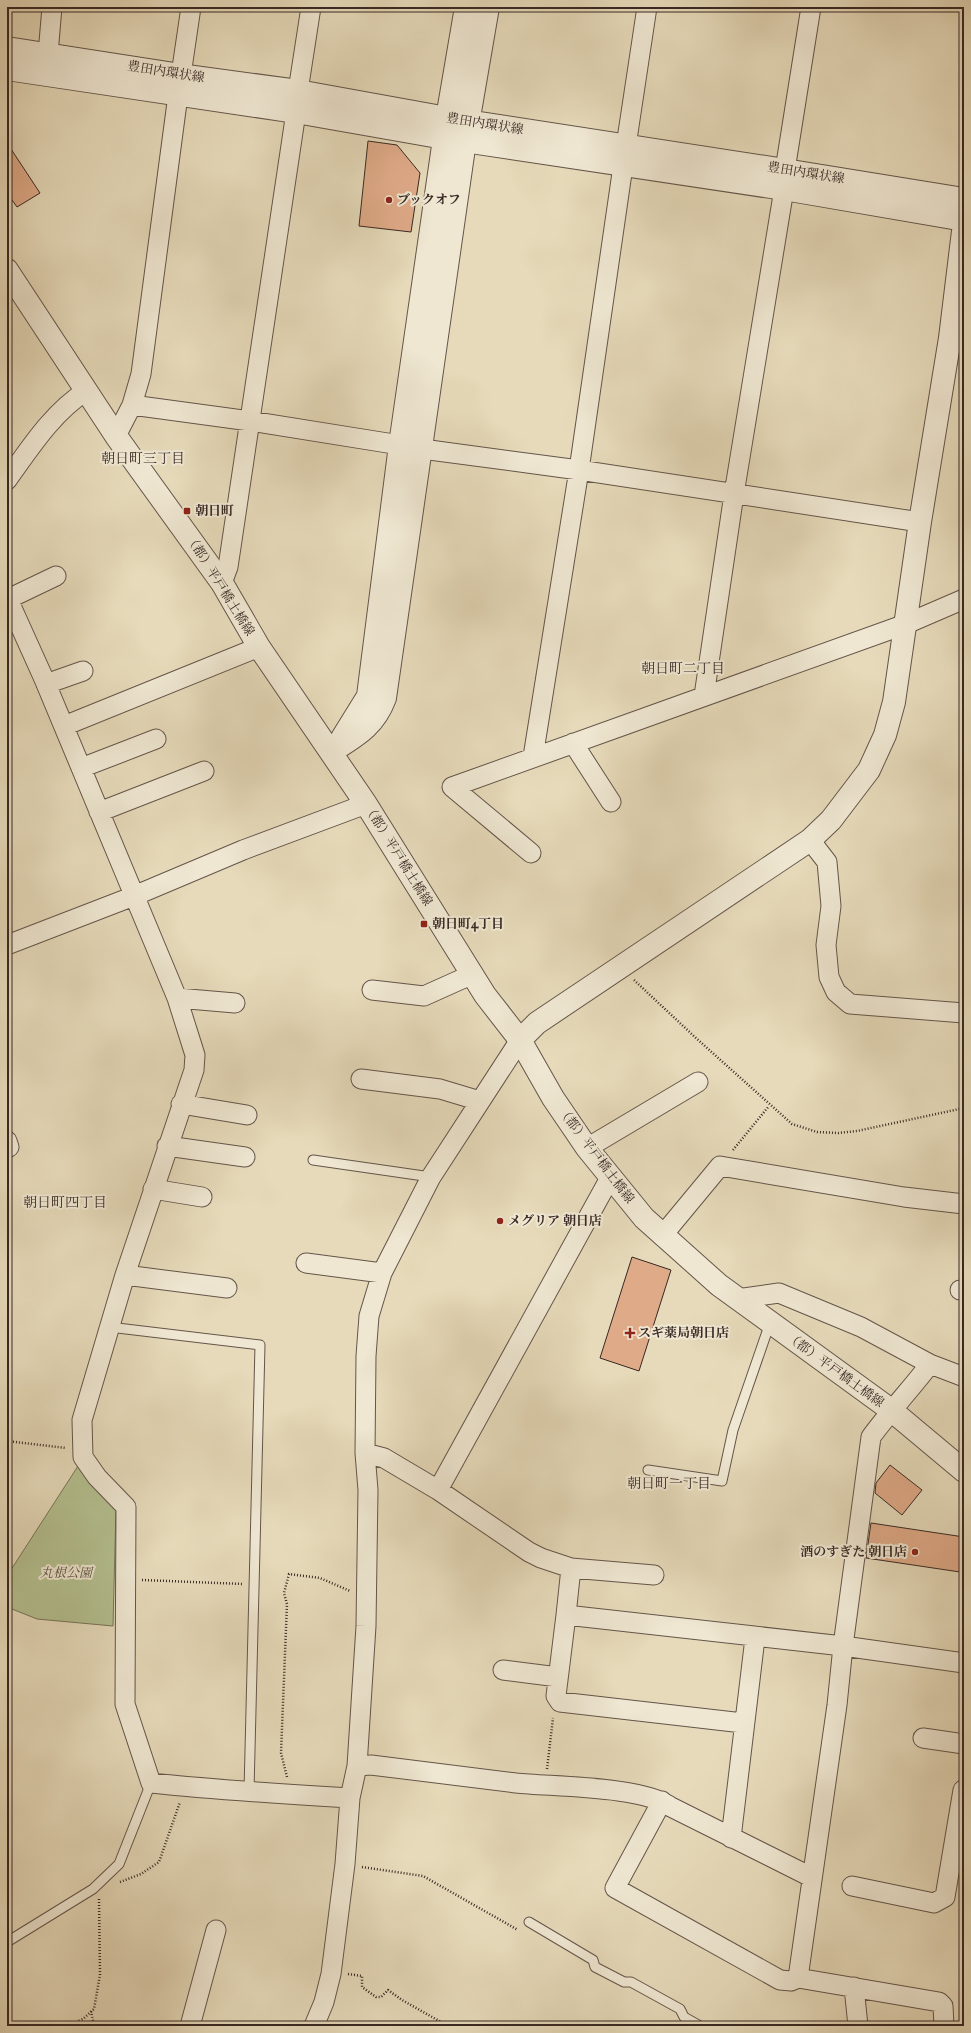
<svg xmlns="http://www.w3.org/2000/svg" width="971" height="2033" font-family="'IM FELL Double Pica','Noto Serif JP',serif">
<rect width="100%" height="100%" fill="#e6daba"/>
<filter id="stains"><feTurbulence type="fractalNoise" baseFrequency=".005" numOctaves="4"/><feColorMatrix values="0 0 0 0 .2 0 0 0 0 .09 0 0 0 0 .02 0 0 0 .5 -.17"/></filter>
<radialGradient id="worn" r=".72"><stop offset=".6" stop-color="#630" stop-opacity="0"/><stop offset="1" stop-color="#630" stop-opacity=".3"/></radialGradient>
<path fill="#b4c090" stroke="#76745a" d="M78,1466L116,1507L113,1626L37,1619L7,1607V1576Z"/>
<path fill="#dfaa88" stroke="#382924" d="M368,141L397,145L420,173L411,232L359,226Z
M7,143L40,193L17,207L7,193Z
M632,1257L671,1270L639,1371L600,1358Z
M890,1465L922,1490L902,1515L875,1493L876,1483Z
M871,1523L964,1537L960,1572L866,1558Z"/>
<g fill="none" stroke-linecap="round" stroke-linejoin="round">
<defs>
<path id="service" d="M313,1160L431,1177
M109,1327L260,1345L249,1791
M648,1470L722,1481L733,1430L770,1323
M529,1922L593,1960L595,1967L624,1982H631L680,2009L684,2017L700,2026
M7,1942L93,1889L119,1864L151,1783"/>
<path id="minor" d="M48,54L52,7
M181,75L191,7
M298,91L311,7
M626,146L647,7
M785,170L811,7
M132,405L250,421L400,445
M116,436L132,405L141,374L178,95
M422,449L579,470L920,522
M7,480C30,448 53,412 86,391
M222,583L228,567L296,112
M7,597L44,679L177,998L195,1055L194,1070L125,1275L82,1420L83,1457L97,1477L126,1507L125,1704L151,1783C217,1790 284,1794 350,1798
M8,599L56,576
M46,684L83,671
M704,696L734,494L784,189
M64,726L259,647
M573,743L611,802
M533,757L579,470L623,166
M81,768L156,739
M99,812L204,771
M810,840L827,862L831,906L826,945L829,977L836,992L850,1004L964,1013
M531,853L452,787L906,624L964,599
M7,945L134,896L243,850L366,804
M372,990L424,996L473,974
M177,998L235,1003
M361,1079L440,1089L480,1101
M181,1104L247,1115
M7,1141L9,1147L7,1148
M167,1146L245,1157
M587,1148L698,1082
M153,1189L202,1197
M662,1236L720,1166L904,1197L964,1204
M306,1263L382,1273
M125,1275L227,1288
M960,1290H964
M737,1299L779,1293L861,1327L930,1364L964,1377
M365,1453L384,1458L438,1490L529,1552L541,1558L571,1568L566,1615L843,1646L964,1663
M438,1490L611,1176
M571,1568L654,1575
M566,1615L556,1696L560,1702L743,1723
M503,1670L558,1677
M923,1738L964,1744
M357,1766L371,1765C420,1771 468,1777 516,1783C554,1787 643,1786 671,1807L811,1877
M662,1801L615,1888L780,1980L791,1981L798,1978L837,1705L843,1646L871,1437C890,1411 911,1389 930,1364
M731,1838L755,1638
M852,1886L934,1903L945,1897L963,1790
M798,1978L939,2002L943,2006L944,2026
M854,1987L858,2026
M190,2026L216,1930
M314,2026L324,2002L331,1974L345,1864L350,1798L357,1766L366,1626L368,1490L365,1453L366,1356L369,1316L382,1273L431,1177L520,1040"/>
<path id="tertiary" d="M7,48L181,75L298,91L447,118L785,170L964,199
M7,69L296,112L444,138L784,189L964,220
M7,270L116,436L222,583L259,647L366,804L485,995L520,1040L553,1098L587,1148L644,1218L719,1285L891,1410L964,1471
M342,738L368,696L400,445L447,118L466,7
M331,752C356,736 374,727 385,698L465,141L488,7
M520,1040L537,1023L810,840L831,820L869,770L885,735L894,702L920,522L950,338L964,223"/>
</defs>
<use href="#service" stroke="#64554a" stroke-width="11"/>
<use href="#minor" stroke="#64554a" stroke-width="21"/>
<use href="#tertiary" stroke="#64554a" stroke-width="24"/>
<path stroke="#382924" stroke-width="2.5" stroke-dasharray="1 2" stroke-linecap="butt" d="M634,980L697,1039L792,1124L817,1132L838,1133L857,1131L964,1108
M733,1150L769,1106
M7,1441L66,1448
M142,1580L243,1584
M547,1769L553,1718
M287,1777L281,1753L287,1604L284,1593L289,1574L320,1578L350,1591
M362,1867L423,1876L518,1930
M120,1882L141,1874L159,1862L180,1802
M348,1974L362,1976V1987L376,1997H381L388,1990L402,2000L448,2026
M91,2011L94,2026
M68,2026L83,2019L94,2009L100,1975L99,1899"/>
<use href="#service" stroke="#efe7d2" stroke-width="9"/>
<use href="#minor" stroke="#efe7d2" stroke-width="19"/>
<use href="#tertiary" stroke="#efe7d2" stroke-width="22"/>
</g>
<g fill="#8f2418" stroke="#efe7d2" stroke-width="1.5">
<circle cx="389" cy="200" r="4"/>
<rect x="183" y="507" width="8" height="8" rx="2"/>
<rect x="420" y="920" width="8" height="8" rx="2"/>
<circle cx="500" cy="1221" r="4"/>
<path d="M628 1327h4v4h4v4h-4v4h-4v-4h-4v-4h4z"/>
<circle cx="915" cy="1552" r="4"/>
</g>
<g text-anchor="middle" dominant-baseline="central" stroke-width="4" stroke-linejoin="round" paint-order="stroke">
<g font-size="13" fill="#382924" stroke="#efe7d2">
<text transform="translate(166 72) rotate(9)">豊田内環状線</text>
<text transform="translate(485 124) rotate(9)">豊田内環状線</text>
<text transform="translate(806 173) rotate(9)">豊田内環状線</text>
<text transform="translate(220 585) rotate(58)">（都）平戸橋土橋線</text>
<text transform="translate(398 855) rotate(58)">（都）平戸橋土橋線</text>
<text transform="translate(596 1155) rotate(53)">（都）平戸橋土橋線</text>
<text transform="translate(835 1370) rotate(36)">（都）平戸橋土橋線</text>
</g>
<g font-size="13" font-weight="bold" fill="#382924" stroke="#efe7d2" text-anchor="start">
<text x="397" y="200">ブックオフ</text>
<text x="195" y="511">朝日町</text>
<text x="432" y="924">朝日町4丁目</text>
<text x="508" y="1221">メグリア 朝日店</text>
<text x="638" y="1333">スギ薬局朝日店</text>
<text x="907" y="1552" text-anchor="end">酒のすぎた 朝日店</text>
</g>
<g font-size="13" font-style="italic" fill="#574f3f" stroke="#efe7d2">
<text x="66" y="1573">丸根公園</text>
</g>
<g font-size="14" fill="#382924" stroke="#efe7d2">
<text x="143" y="458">朝日町三丁目</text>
<text x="683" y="668">朝日町二丁目</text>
<text x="65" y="1202">朝日町四丁目</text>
<text x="669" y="1483">朝日町一丁目</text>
</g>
</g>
<rect width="971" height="2033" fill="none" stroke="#e6daba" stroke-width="24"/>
<rect x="8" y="8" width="955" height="2017" fill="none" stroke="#382924" stroke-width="2"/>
<rect x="12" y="12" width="947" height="2009" fill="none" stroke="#382924"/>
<rect width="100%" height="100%" filter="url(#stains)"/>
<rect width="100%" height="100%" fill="url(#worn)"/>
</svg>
